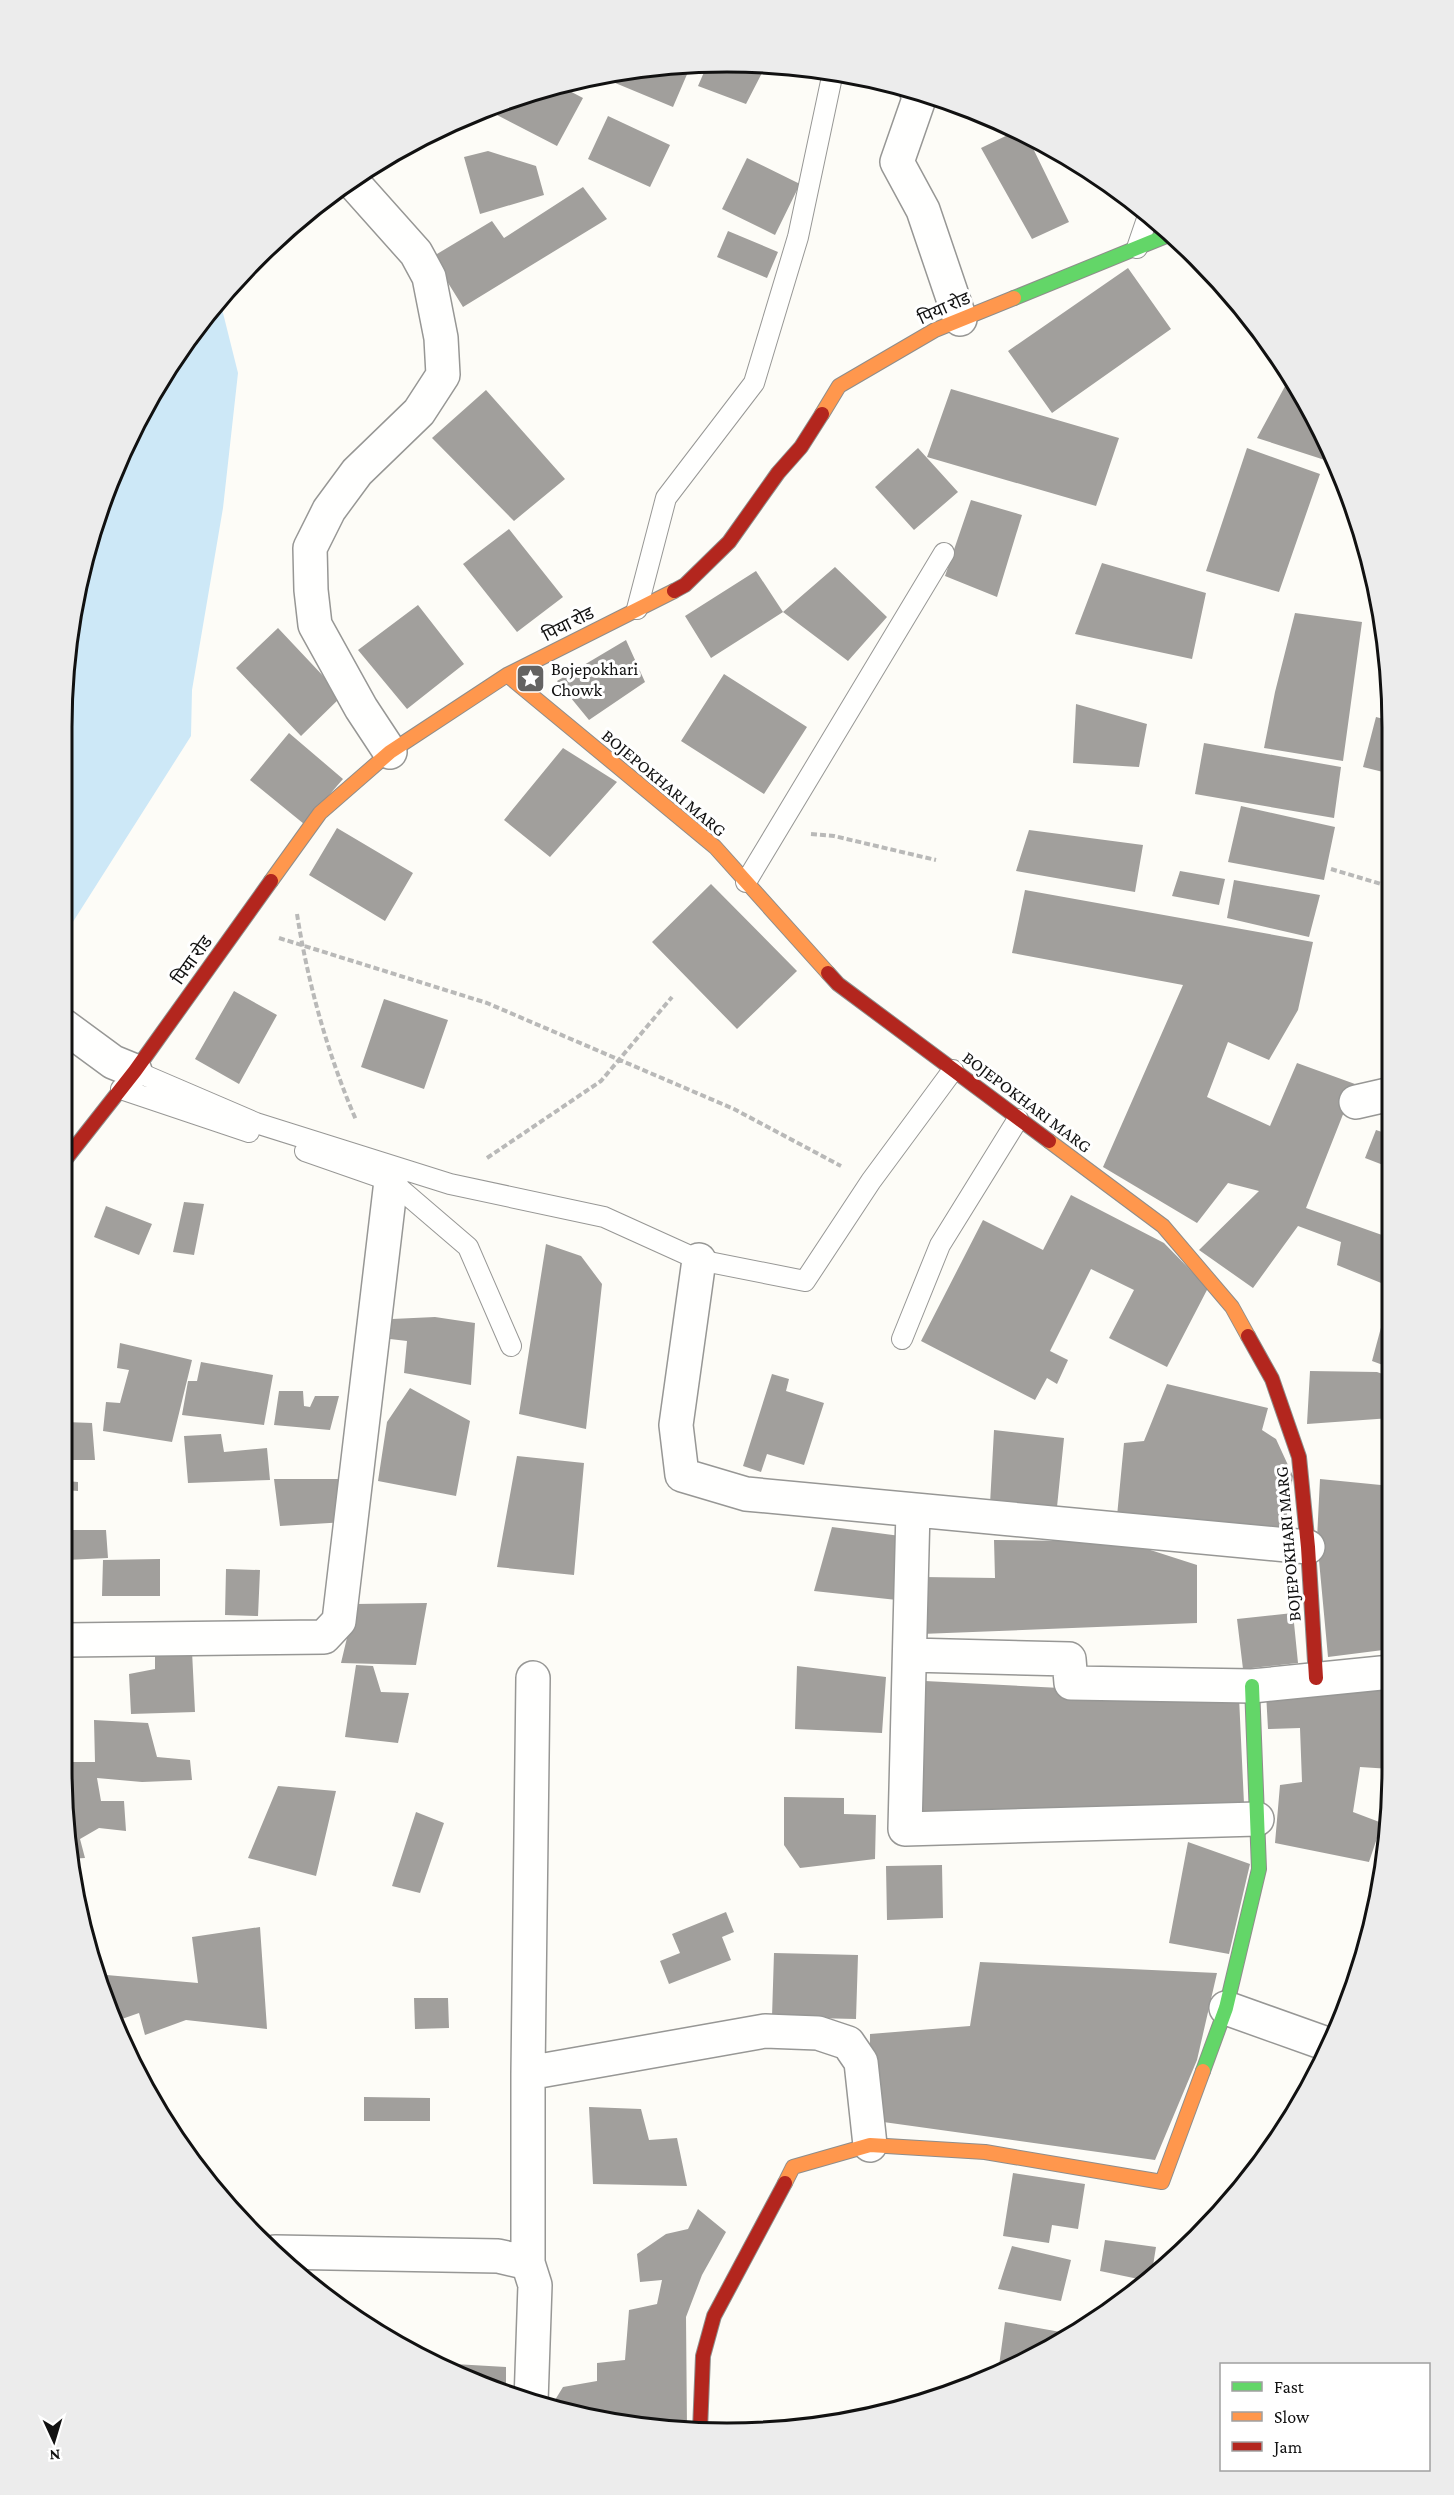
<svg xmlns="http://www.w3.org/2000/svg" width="1454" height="2495" font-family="'Crimson Pro','Noto Sans Devanagari',serif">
<rect width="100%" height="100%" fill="#fdfcf7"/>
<path fill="#cde8f7" d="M220,301L238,373L223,508L192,690L191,736L64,936L63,683L97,513L173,358Z"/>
<path fill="#a19f9c" d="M727,62L766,65L746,104L698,86L708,63Z
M691,65L673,107L608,80L611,73Z
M560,86L583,98L557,146L497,115L504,103Z
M608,116L670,145L650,187L588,159Z
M1016,131L1027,136L1069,222L1032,239L981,148Z
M488,151L536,166L544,195L480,214L464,157Z
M747,158L800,184L775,235L722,209Z
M583,187L607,219L463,307L432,257L492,221L504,238Z
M728,231L778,252L767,278L717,257Z
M1128,268L1171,329L1052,413L1008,351Z
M1290,377L1303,394L1334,463L1257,438Z
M951,389L1119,438L1096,506L927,457Z
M486,390L565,479L514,521L432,438Z
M918,448L958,492L914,530L875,487Z
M1247,448L1320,474L1279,592L1206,571Z
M971,500L1022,515L997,597L945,576Z
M509,529L563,597L517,632L463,564Z
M1102,563L1206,593L1192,659L1075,634Z
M835,567L887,617L848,661L783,612Z
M756,571L783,612L711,658L685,616Z
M418,605L464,664L407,709L358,650Z
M1295,613L1362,622L1343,761L1264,748L1275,692Z
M278,628L342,696L301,736L236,668Z
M626,640L645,682L589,720L557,681Z
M724,674L807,727L764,794L681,741Z
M1076,704L1147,724L1139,767L1073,763Z
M1376,717L1391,721V774L1363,767Z
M289,733L343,779L304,824L250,780Z
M1204,743L1341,767L1334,818L1195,794Z
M563,748L617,782L550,857L504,820Z
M1241,806L1335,827L1324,880L1228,862Z
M337,828L413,873L385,921L309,875Z
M1029,830L1143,845L1135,892L1016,871Z
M1180,871L1225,879L1219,905L1172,896Z
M1234,880L1320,895L1309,937L1227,918Z
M711,884L797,971L737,1029L652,942Z
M1025,890L1313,942L1298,1010L1269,1060L1228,1042L1207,1097L1270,1126L1297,1063L1355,1084L1306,1208L1382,1235L1391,1213V1287L1337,1265L1341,1242L1298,1226L1253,1288L1199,1250L1259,1191L1228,1183L1197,1223L1103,1167L1183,985L1012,953Z
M234,991L277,1015L239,1084L195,1059Z
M384,999L448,1020L424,1089L361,1067Z
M1376,1130L1391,1135V1168L1365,1158Z
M1071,1195L1164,1243L1208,1288L1167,1367L1109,1338L1134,1290L1091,1269L1050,1351L1068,1360L1057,1384L1047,1378L1035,1400L921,1341L983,1220L1043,1250Z
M184,1202L204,1204L194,1255L173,1252Z
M106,1206L152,1224L139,1255L94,1237Z
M546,1244L581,1256L602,1284L586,1429L519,1414Z
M1390,1294L1391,1295V1368L1372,1361Z
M435,1317L475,1323L471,1385L404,1373L407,1341L390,1339L392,1319Z
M120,1343L192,1360L172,1442L103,1431L106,1402L120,1403L129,1370L117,1368Z
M201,1362L273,1375L264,1425L182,1415L188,1381H197Z
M1310,1371L1377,1372L1391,1377V1418L1307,1424Z
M772,1374L789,1379L786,1391L824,1403L804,1465L767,1454L761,1472L743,1466Z
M1167,1384L1268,1408L1262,1430L1276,1439L1293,1476L1284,1533L1117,1516L1124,1443L1144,1441Z
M410,1388L470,1421L456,1496L378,1481L387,1422Z
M279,1391H303L304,1406L310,1407L315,1396H339L330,1430L274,1425Z
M66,1422L92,1423L95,1460H66Z
M994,1430L1064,1438L1057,1507L990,1504Z
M221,1434L224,1452L267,1448L270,1480L188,1483L184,1436Z
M517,1456L584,1463L574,1575L497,1567Z
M274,1479H347L346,1522L280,1526Z
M1320,1479L1391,1486V1649L1328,1657L1317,1539Z
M66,1481L78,1482V1491L66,1490Z
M832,1527L908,1537L897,1600L814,1591Z
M66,1530H106L108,1558L66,1560Z
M994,1540L1068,1541L1141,1547L1197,1565V1623L921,1634L923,1577L995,1578Z
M160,1559V1596H102L103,1560Z
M226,1569L260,1570L258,1616L225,1615Z
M427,1603L416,1665L341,1663L355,1604Z
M1293,1613L1298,1663L1243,1669L1237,1619Z
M192,1651L195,1712L131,1714L129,1674L155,1669V1653Z
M356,1665L373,1666L381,1692L409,1693L398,1743L345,1737Z
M797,1666L886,1677L882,1733L795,1729Z
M1391,1680V1769L1360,1767L1353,1812L1382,1823L1369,1862L1275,1843L1280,1785L1302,1782L1300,1728L1268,1729L1266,1693Z
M925,1681L1239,1697L1244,1804L917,1813Z
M94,1720L148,1723L157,1757L190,1760L192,1780L142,1782L97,1778L101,1801H124L126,1831L99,1828L80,1839L85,1858L68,1859L67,1762H95Z
M278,1786L336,1791L316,1876L248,1858Z
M784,1797L844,1798V1814L876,1815L875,1859L800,1868L784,1845Z
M416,1812L444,1823L420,1893L392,1886Z
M1188,1842L1250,1864L1229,1954L1169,1943Z
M942,1865L943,1918L887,1920L886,1866Z
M726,1912L734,1932L722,1937L731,1960L669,1984L660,1961L680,1953L672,1934Z
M260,1927L267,2029L186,2020L145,2035L139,2013L119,2020L117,2031L95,1974L198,1983L192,1937Z
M774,1953L858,1955L856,2019L772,2017Z
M980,1962L1217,1973L1197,2060L1155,2160L869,2120L870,2034L970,2026Z
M414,1998H448L449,2028L415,2029Z
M364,2097L430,2098V2121H364Z
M589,2107L641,2109L649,2140L677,2138L687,2186L593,2184Z
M1013,2173L1085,2184L1078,2229L1052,2225L1049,2243L1003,2236Z
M698,2209L726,2232L702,2275L686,2317L687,2429L640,2428L556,2411L555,2400L563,2387L597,2381V2363L625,2360L629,2310L657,2304L662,2280L640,2282L637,2254L666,2234L688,2229Z
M1105,2240L1156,2247L1151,2278L1148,2281L1100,2271Z
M1012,2246L1071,2260L1061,2301L998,2289Z
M1005,2322L1066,2333L998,2373Z
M437,2363L506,2367V2392L437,2366Z"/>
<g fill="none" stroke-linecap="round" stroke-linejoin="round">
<defs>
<path id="lane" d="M1137,248L1148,216
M637,609L666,498L754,383L798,237L833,72
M746,882L944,553
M135,1071L256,1123L450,1184L604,1217L699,1260L805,1281L871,1181L953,1070
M121,1089L249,1132
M305,1151L391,1181L468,1247L511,1346
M902,1339L940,1245L1018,1119"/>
<path id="street" d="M917,93L920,96L897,162L923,210L960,319
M350,179L416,253L429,277L441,338L443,375L419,412L357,472L329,510L310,548L311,590L315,625L361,708L390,752
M64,1026L113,1062L135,1071
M1356,1102L1391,1094
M699,1260L676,1425L682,1475L746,1494L1308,1547
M913,1510L905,1829L1257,1819
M66,1640L324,1637L339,1621L391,1181
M910,1655L1069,1659L1071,1683L1252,1686L1391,1672
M1226,2008L1327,2044
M528,2073L765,2031L818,2033L848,2043L861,2062L870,2145
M275,2252L498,2256L528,2263L535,2285L531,2402
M528,2263V2073L533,1678"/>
<path id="fast" d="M1014,298L1171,234
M1203,2071L1226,2008L1259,1869L1252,1686"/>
<path id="slow" d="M822,414L839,386L935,330L1014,298
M507,675L715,847L828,973
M271,881L320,813L390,752L507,675L674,591
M1049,1141L1163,1226L1232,1307L1248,1336
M785,2183L793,2167L870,2145L985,2152L1162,2182L1203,2071"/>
<path id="jam" d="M674,591L685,585L729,542L778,473L801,447L822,414
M828,973L838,984L1049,1141
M65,1160L135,1071L271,881
M1248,1336L1272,1379L1299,1457L1308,1547L1316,1678
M700,2430L703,2356L714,2316L785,2183"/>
</defs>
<use href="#lane" stroke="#979795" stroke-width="22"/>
<use href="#street" stroke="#979795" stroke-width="36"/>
<use href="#fast" stroke="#8e8d8b" stroke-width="16"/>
<use href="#slow" stroke="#8e8d8b" stroke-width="16"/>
<use href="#jam" stroke="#8e8d8b" stroke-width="16"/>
<path stroke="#b9b9b8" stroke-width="4" stroke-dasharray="6 3" stroke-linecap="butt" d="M811,834L834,836L936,860
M1331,869L1391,887
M297,914C308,984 328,1055 356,1120
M279,938L487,1003L734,1109L841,1166
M487,1158L601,1081L672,997"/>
<use href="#lane" stroke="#fffffe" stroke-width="20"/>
<use href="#street" stroke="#fffffe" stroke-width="33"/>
<use href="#fast" stroke="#63d668" stroke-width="14"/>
<use href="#slow" stroke="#ff974d" stroke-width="14"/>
<use href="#jam" stroke="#b3261e" stroke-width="14"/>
</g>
<defs>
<symbol id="sight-square" viewBox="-11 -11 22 22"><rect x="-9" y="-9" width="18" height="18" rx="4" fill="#646362" stroke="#fff"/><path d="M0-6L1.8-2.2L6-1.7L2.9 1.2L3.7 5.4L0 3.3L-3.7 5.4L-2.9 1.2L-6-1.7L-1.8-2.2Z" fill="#fff"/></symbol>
</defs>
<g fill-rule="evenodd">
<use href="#sight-square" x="514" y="662" width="33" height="33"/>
</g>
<g text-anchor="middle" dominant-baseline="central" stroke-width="6" stroke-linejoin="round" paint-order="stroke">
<g font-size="18" fill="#111" stroke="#fff">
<text transform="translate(944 308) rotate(-24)">पिया रोड</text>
<text transform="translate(568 624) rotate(-27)">पिया रोड</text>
<text transform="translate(664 783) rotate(40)">BOJEPOKHARI MARG</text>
<text transform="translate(192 960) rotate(-54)">पिया रोड</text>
<text transform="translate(1027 1102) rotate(37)">BOJEPOKHARI MARG</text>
<text transform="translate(1288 1544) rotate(-95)">BOJEPOKHARI MARG</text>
</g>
<g font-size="18" fill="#111" stroke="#fff" text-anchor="start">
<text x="551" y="669">Bojepokhari<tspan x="551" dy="21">Chowk</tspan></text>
</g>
</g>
<path d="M0 0H1454V2495H0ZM727 72H727A655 655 0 0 1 1382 727V1768A655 655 0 0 1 727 2423H727A655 655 0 0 1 72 1768V727A655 655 0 0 1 727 72Z" fill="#ececec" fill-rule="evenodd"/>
<path fill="none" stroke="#111" stroke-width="3" d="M727 72H727A655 655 0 0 1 1382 727V1768A655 655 0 0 1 727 2423H727A655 655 0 0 1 72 1768V727A655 655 0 0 1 727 72Z"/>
<rect x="1220" y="2363" width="210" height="108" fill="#ffffff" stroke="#a0a0a0" stroke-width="1.5"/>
<rect x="1232" y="2382" width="30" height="9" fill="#63d668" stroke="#a0a0a0" stroke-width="1.5"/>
<text x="1274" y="2393" font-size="18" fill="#111111">Fast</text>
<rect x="1232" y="2412" width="30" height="9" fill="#ff974d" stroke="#a0a0a0" stroke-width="1.5"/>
<text x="1274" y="2423" font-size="18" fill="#111111">Slow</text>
<rect x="1232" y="2442" width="30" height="9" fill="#b3261e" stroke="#a0a0a0" stroke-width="1.5"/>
<text x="1274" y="2453" font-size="18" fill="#111111">Jam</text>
<g transform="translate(54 2441) rotate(176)" stroke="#ffffff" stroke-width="4.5" paint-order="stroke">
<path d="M0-4.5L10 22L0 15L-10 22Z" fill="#111111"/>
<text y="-9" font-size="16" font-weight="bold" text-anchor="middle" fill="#111111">N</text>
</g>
</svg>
